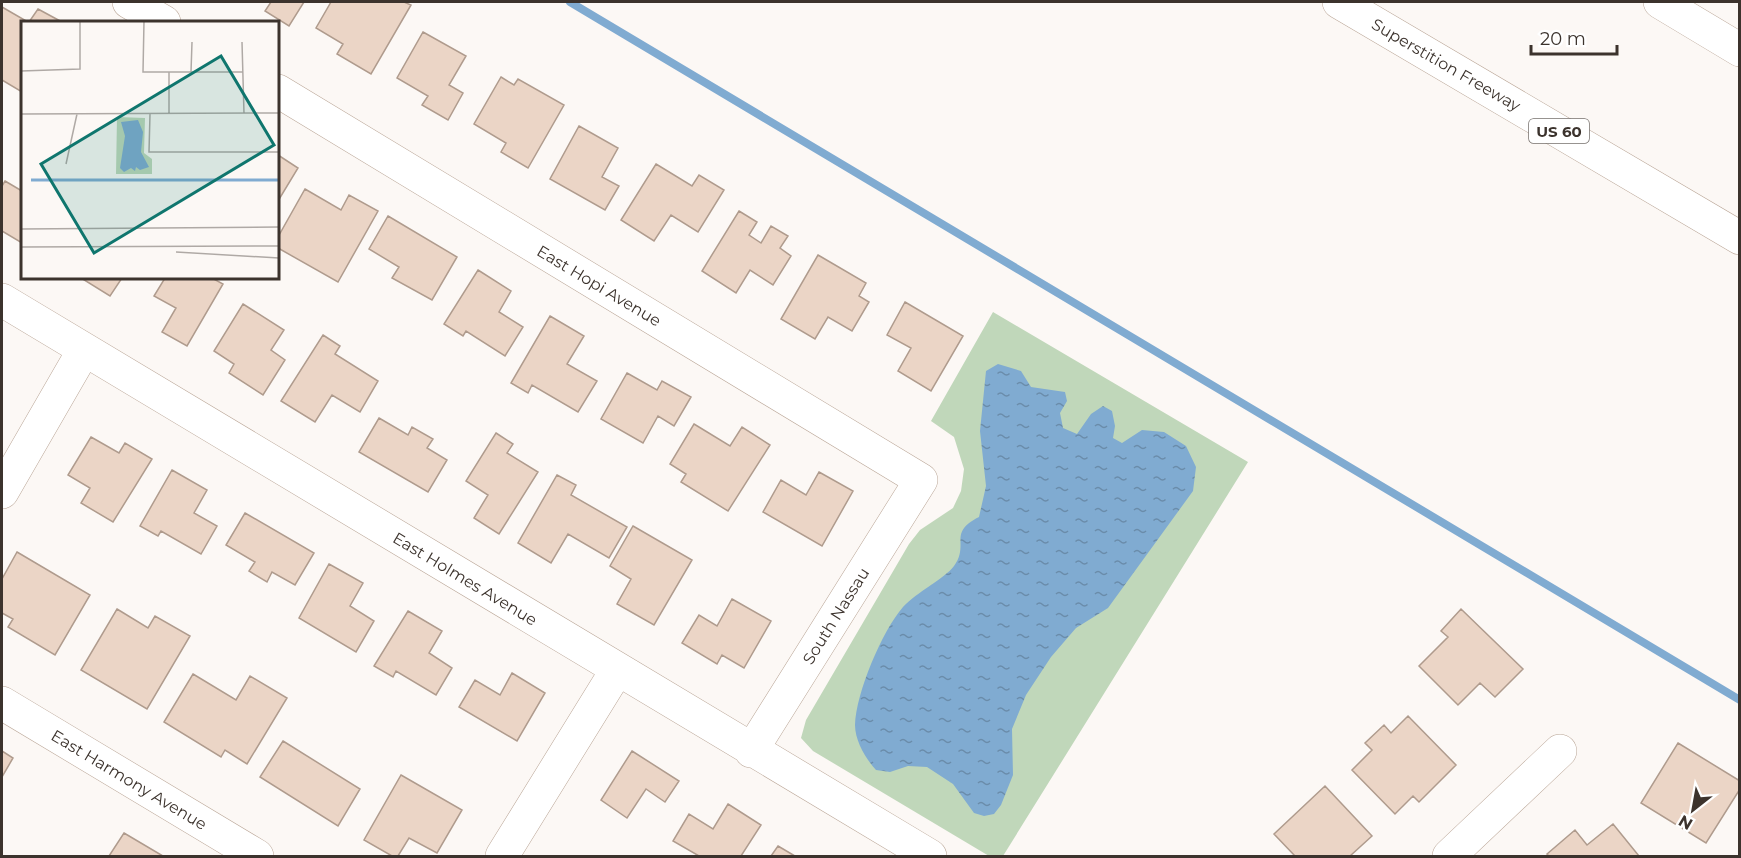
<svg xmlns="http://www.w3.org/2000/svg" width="1741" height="858" font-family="Montserrat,sans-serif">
<defs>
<pattern id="water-ripples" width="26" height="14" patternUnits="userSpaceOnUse" patternTransform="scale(1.5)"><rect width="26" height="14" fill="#80abd1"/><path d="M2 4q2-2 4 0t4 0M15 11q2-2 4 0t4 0" fill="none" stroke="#6a8caa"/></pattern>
</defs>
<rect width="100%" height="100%" fill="#fcf8f5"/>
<path fill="#c0d7ba" d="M993,312L1248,462L1003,856H989L813,751L801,738L806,720L909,544L920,530L953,508L961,491L964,469L954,437L931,421Z"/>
<path fill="url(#water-ripples)" d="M998,364L1021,371L1031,387L1065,392L1067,401L1060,413L1063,428L1077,434L1091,414L1103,406L1112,411L1115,426L1113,438L1122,443L1142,430L1164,432L1186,446L1196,467L1193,491L1108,608L1076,628L1051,657L1026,695L1012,729L1013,775L1001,805L994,814L984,816L974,813L953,784L927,767L908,766L890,772L876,770C866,759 855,741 855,725C856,693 882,631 903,607C917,592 944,579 954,566C970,544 947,533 979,517L986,486L980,431L986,371Z"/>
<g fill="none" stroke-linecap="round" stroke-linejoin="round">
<path stroke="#80abd1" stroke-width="8" d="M570,2L1740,700"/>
</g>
<path fill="#ebd5c6" stroke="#af9b8d" stroke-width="1.5" d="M271,2H304L289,26L265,11Z
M331,2H404L411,5L371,74L337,54L343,44L316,28Z
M2,7L28,22H22V92L2,80Z
M38,9L62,22H29Z
M423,32L466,56L449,85L463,93L448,120L422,105L428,96L397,78Z
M501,77L514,85L518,79L564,105L528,168L501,152L506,143L474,124Z
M579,126L618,148L602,177L619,186L605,210L550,179Z
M278,155L298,168L278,201Z
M656,164L692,186L699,175L724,190L698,232L671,215L654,241L621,220Z
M5,181L22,191V243L2,231V186Z
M305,189L341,210L349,195L378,211L338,282L278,248V237Z
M739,211L757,222L749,235L761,243L771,226L788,236L780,248L791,256L773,285L750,270L736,293L702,271Z
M388,216L457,257L432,300L392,278L399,267L369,249Z
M818,255L866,283L859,296L869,302L852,331L828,317L815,339L781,319Z
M478,270L511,291L499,312L523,327L505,356L466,331L463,336L444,324Z
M81,278H122L110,296Z
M165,278H212L223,284L187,346L162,332L176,308L154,296Z
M905,302L963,336L931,391L898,371L911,348L887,335Z
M243,304L284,330L271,350L285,360L263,395L229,373L234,364L214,351Z
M550,316L584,336L567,364L597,381L578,412L532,385L528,393L511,383Z
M323,335L340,346L335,354L378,381L360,412L332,395L315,422L281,401Z
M627,373L657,390L662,381L691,397L674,426L658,416L643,443L601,419Z
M379,418L408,435L412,427L433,439L427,448L447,460L428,492L359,452Z
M694,424L730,446L742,427L770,445L728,511L681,482L686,474L670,464Z
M496,433L513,444L507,453L538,472L499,534L474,518L488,495L466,481Z
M91,437L119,453L125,443L152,459L113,522L81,503L90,488L68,475Z
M172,470L207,490L194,513L217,526L201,554L161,531L158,536L140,526Z
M819,472L853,491L822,546L763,512L781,480L806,495Z
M557,475L576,485L571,495L627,527L609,558L568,534L551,563L518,543Z
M245,513L314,553L295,585L272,572L267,582L249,571L255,562L226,545Z
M633,526L692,560L654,625L617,604L631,579L610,566Z
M17,552L90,595L55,655L8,627L13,619L2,613V579Z
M329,564L363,583L350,606L374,621L356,652L299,618Z
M732,599L771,621L744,668L722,655L717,664L682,643L699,615L717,626Z
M117,609L148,628L155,616L190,636L147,709L81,670Z
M1461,609L1523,669L1495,697L1480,683L1458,705L1419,666L1448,637L1441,631Z
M408,611L442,631L429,653L452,668L436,695L396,671L393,677L374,666Z
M512,673L545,693L517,741L459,707L475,680L500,695Z
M193,674L236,700L250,676L287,698L247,764L225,750L221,757L164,722Z
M1408,716L1456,765L1419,802L1413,796L1395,814L1352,770L1372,750L1365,743L1384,725L1391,733Z
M283,741L360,789L338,826L260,777Z
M1678,743L1740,781V789L1706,843L1641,803Z
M2,751L13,758L2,777Z
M632,751L679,781L665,802L646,789L627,818L601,800Z
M401,775L462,810L437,853L409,838L398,856H392L364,840Z
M1325,786L1372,836L1350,856H1295L1274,834Z
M728,804L761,825L741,856H699L673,841L689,814L713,829Z
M1613,824L1639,856H1549L1547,854L1575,830L1587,845Z
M124,833L163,856H109Z
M778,846L795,856H771Z"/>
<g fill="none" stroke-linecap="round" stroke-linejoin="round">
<defs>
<path id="minor" d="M129,2L164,22
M278,91L921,480L751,751
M2,300L930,856
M2,492L84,350
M2,703L257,856
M502,856L617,670
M1449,856L1560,751"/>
<path id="motorway" d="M1339,2L1740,238
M1660,2L1740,50"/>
</defs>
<use href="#minor" stroke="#baa697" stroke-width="34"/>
<use href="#motorway" stroke="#baa697" stroke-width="34"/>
<use href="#minor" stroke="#fff" stroke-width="33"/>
<use href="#motorway" stroke="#fff" stroke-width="33"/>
</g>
<g text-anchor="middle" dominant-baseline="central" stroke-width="4.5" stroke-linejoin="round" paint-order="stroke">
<rect fill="#fff" stroke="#76706c" stroke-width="1.5" x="1529" y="119" width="60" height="24" rx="4.5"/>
<g font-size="15" font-weight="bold" fill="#3c332d">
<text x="1559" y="131">US 60</text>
</g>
<g font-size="16" fill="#3c332d" stroke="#fff">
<text transform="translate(1446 65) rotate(30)">Superstition Freeway</text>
<text transform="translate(599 286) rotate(31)">East Hopi Avenue</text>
<text transform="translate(465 579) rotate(31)">East Holmes Avenue</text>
<text transform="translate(836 616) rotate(-58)">South Nassau</text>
<text transform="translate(129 780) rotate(31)">East Harmony Avenue</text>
</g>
</g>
<g transform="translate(21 21)">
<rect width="258" height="258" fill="#fcf8f5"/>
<path d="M96,96L124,97L123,132L131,138V153H95Z" fill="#c0d7ba"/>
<path d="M117,99L122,111L120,131L128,146L119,149L115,146L114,150L110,147L103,151L99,147L104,115L100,101Z" fill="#80abd1"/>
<path fill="none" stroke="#80abd1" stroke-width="3" d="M10,159H258"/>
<path fill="none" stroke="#afa9a5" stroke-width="1.5" d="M123,0L122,51H222M221,21L223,93M0,50L59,48V0M170,51L171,21M0,93L258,92M129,93L128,131H258M148,93V51M45,143L56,93M0,208L258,206M0,226L258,225M155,231L258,237"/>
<path fill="#0f766e" fill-opacity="0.15" stroke="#0f766e" stroke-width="3" d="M200,35L253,124L73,232L20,143Z"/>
<rect width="258" height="258" fill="none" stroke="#3c332d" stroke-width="3"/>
</g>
<rect width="1741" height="858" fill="none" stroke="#3c332d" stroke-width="6"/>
<g transform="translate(1693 810) rotate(211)" stroke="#ffffff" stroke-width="4.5" paint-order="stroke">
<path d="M0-4.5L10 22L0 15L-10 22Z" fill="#3c332d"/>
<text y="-9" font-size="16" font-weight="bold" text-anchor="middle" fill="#3c332d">N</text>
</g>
<path d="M1531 45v9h86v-9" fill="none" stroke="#3c332d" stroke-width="3"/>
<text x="1540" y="45" font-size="18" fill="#3c332d" stroke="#ffffff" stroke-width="4.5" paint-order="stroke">20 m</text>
</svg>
